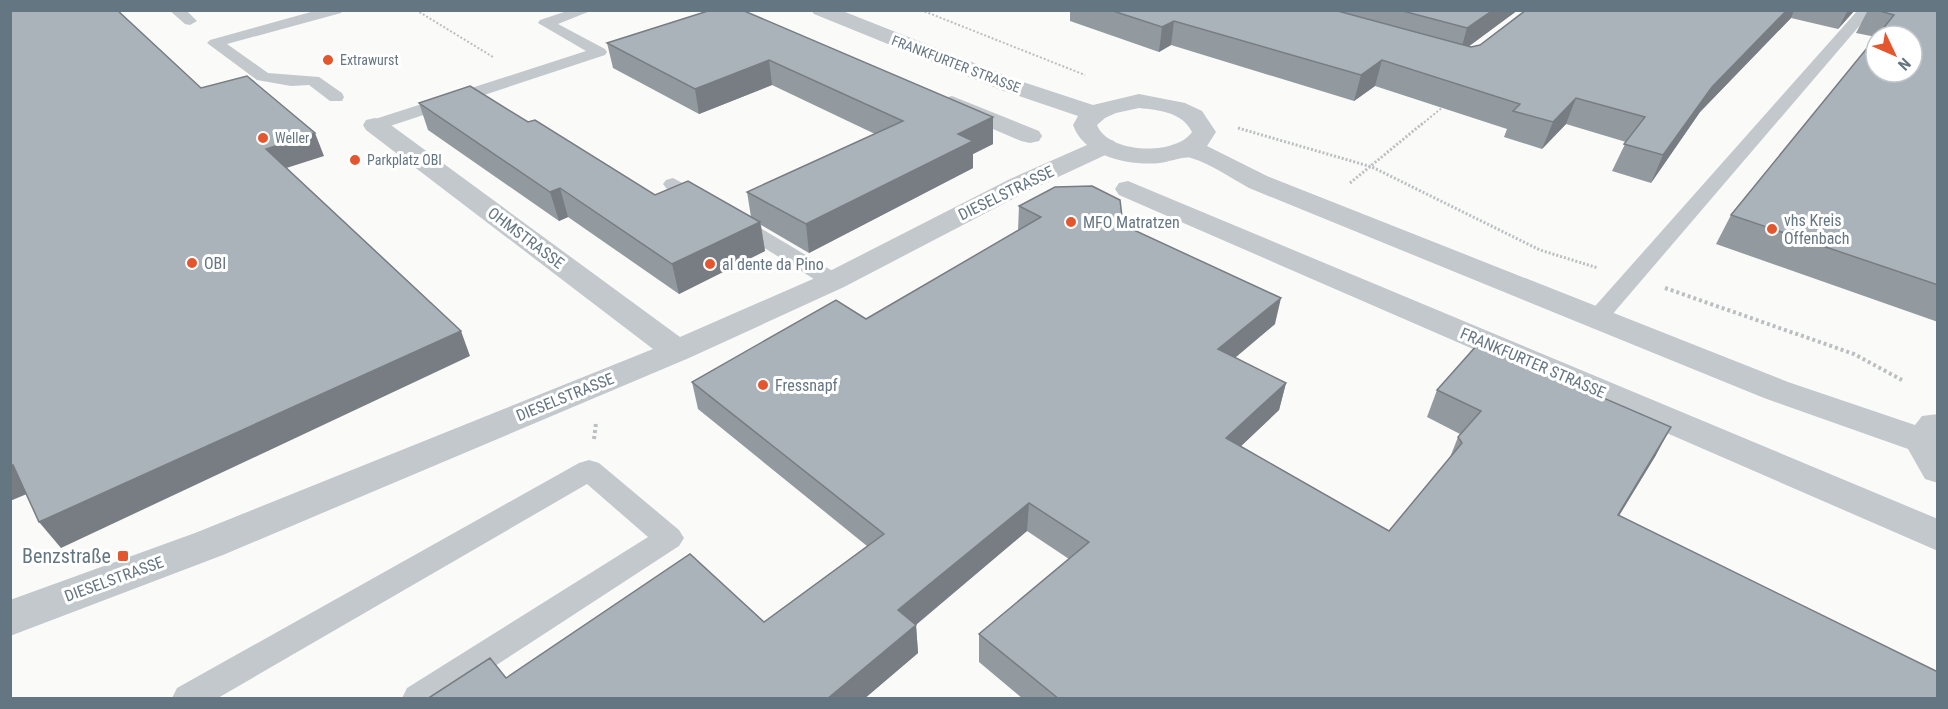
<svg xmlns="http://www.w3.org/2000/svg" width="1948" height="709" font-family="'Roboto Condensed',sans-serif">
<rect width="100%" height="100%" fill="#fafaf8"/>
<g fill="none" stroke-linecap="round" stroke-linejoin="round">
<path stroke="#bbbfc2" stroke-width="2" stroke-dasharray="2 2" stroke-linecap="butt" d="M416,10L493,57
M921,10L1085,75
M1421,125L1444,106"/>
<path stroke="#bbbfc2" stroke-width="3" stroke-dasharray="2 2" stroke-linecap="butt" d="M1238,128L1372,167L1540,250L1598,268
M1350,183L1423,123"/>
<path stroke="#bbbfc2" stroke-width="4" stroke-dasharray="3 3" stroke-linecap="butt" d="M1665,288L1854,354L1902,380
M594,439L596,423"/>
<path fill="#c3c8cc" fill-rule="evenodd" d="M169,10H186L197,21L190,25L185,24Z
M318,10H343L341,13L227,44L268,73L319,77L342,93L344,97L342,101H330L309,85L291,86L257,80L207,43L210,40Z
M570,10H593L558,24L605,49L607,52L605,55L381,129H369L366,125L369,121L586,51L538,23L540,20Z
M1858,10H1873L1605,323L1597,325L1589,323L1586,318L1589,313Z
M673,178L712,199L715,203L712,207C696,211 680,196 666,188L663,184L666,180Z
M735,215L742,217L841,276L844,281L841,286L833,288L825,286L728,225L725,221L728,217Z
M589,460L599,463L679,530L684,538L679,546L446,698H402L407,688L648,537L587,484L218,698H172L177,688L579,463Z"/>
<path fill="#c3c8cc" fill-rule="evenodd" d="M952,96L1039,131L1042,136L1039,141L1030,143L1021,141L944,108L940,103L944,98Z
M375,118L384,120L680,337L822,275L1010,179L1096,141L1105,138L1114,141L1118,146L1114,151L1028,191L844,287L689,358L223,555L10,636V600L195,533L653,349L366,130L363,125L366,120Z
M1128,181L1938,519V551L1119,195L1115,189L1119,183Z"/>
<path fill="#c3c8cc" fill-rule="evenodd" d="M811,10H840L1017,80L1093,105L1139,94L1185,103L1202,111L1216,132L1207,146L1267,176L1788,382L1915,425L1922,416L1938,414V483L1925,479L1908,449L1764,398L1249,188C1231,178 1211,164 1191,158C1184,156 1169,162 1160,163C1130,166 1084,157 1073,125L1078,116L1001,90L814,14ZM1139,108C1159,110 1182,112 1192,132C1176,156 1108,154 1097,125L1105,118L1116,113Z"/>
</g>
<path fill="#929a9f" fill-rule="evenodd" d="M711,10L993,144L973,154V168L809,253L761,225L765,251L679,294L568,217L559,221L428,130L419,103L528,122L655,195L751,217L747,192L875,134L772,85L699,114L613,68L607,43Z
M1070,10H1518L1468,46L1471,47L1480,45L1526,10H1855L1838,29L1791,18L1700,112L1651,183L1612,171L1626,142L1566,124L1542,149L1504,137L1507,129L1375,86L1354,101L1171,45L1159,52L1070,21Z
M1868,10H1938V322L1716,244L1731,215L1876,37L1856,33ZM1876,36H1912L1876,72Z
M1019,206L1123,225L1275,324L1235,358L1286,383L1279,410L1241,446L1389,531L1449,460L1458,437L1460,434L1427,417L1437,390L1656,455L1619,516L1938,699H1023L979,662V634L1069,559L1027,531L916,625L918,653L864,699H427L506,678L764,622L867,546L698,409L692,382L866,319L1018,231Z"/>
<path fill="#777d82" d="M1493,10H1518L1460,53L1467,28Z
M1787,10H1794L1791,18L1700,112L1651,183L1663,155L1712,87Z
M1848,10H1855L1838,29Z
M1174,21L1171,45L1159,52L1162,27Z
M769,60L772,85L699,114L695,89Z
M1382,60L1375,86L1354,101L1361,75Z
M1576,98L1566,124L1542,149L1553,122Z
M993,117V144L973,154V168L809,253L806,224L958,134Z
M315,133L324,156L277,171L266,149Z
M560,188L568,217L559,221L550,192Z
M760,222L765,251L679,294L672,264Z
M1281,298L1275,324L1213,376L1218,349Z
M461,331L470,356L61,548L39,522Z
M1286,383L1279,410L1220,466L1226,438Z
M1671,427L1656,455L1602,543L1618,515Z
M13,465L34,491L10,501V466Z
M1029,503L1027,531L900,638L898,610Z
M916,625L918,653L864,699H827Z"/>
<path fill="#aab3b9" stroke="#777d82" stroke-width="1.5" d="M10,10H117L201,88L247,76L315,133L266,149L461,331L39,522L13,465L10,466Z
M711,10H742L993,117L958,134L973,141L806,224L747,192L903,121L769,60L695,89L607,43Z
M1110,10H1334L1471,47L1480,45L1526,10H1787L1712,87L1663,155L1624,144L1645,117L1576,98L1553,122L1513,111L1520,104L1382,60L1361,75L1174,21L1162,27Z
M1399,10H1493L1467,28Z
M1876,10H1938V285L1731,215L1876,37V72H1912V36H1877L1894,15Z
M470,86L528,122L535,120L655,195L688,181L760,222L672,264L560,188L550,192L419,103Z
M1092,186L1120,200L1123,225L1281,298L1218,349L1286,383L1226,438L1389,531L1462,443L1458,437L1481,411L1437,390L1478,344L1671,427L1618,515L1938,672V699H1059L979,634L1089,542L1029,503L898,610L916,625L827,699H427L490,658L506,678L690,554L764,622L884,534L692,382L836,300L866,319L1041,217L1019,206L1055,187Z"/>
<g fill="#e4572e" stroke="#fff" stroke-width="2">
<circle cx="328" cy="60" r="6"/>
<circle cx="263" cy="138" r="6"/>
<circle cx="355" cy="160" r="6"/>
<circle cx="1071" cy="222" r="6"/>
<circle cx="1772" cy="229" r="6"/>
<circle cx="192" cy="263" r="6"/>
<circle cx="710" cy="264" r="6"/>
<circle cx="763" cy="385" r="6"/>
<rect x="117" y="550" width="12" height="12" rx="3"/>
</g>
<g text-anchor="middle" dominant-baseline="central" stroke-width="6" stroke-linejoin="round" paint-order="stroke">
<g font-size="14" fill="#657683" stroke="#fff" text-anchor="start">
<text x="340" y="60">Extrawurst</text>
<text x="275" y="138">Weller</text>
<text x="367" y="160">Parkplatz OBI</text>
</g>
<g font-size="14" fill="#657683" stroke="#fff">
<text transform="translate(956 64) rotate(21)">FRANKFURTER STRASSE</text>
</g>
<g font-size="16" fill="#657683" stroke="#fff">
<text transform="translate(1006 193) rotate(-26)">DIESELSTRASSE</text>
<text transform="translate(526 238) rotate(37)">OHMSTRASSE</text>
<text transform="translate(1533 363) rotate(23)">FRANKFURTER STRASSE</text>
<text transform="translate(565 397) rotate(-22)">DIESELSTRASSE</text>
<text transform="translate(114 579) rotate(-20)">DIESELSTRASSE</text>
</g>
<g font-size="16" fill="#657683" stroke="#fff" text-anchor="start">
<text x="1784" y="220">vhs Kreis<tspan x="1784" dy="18">Offenbach</tspan></text>
<text x="1083" y="222">MFO Matratzen</text>
<text x="204" y="263">OBI</text>
<text x="722" y="264">al dente da Pino</text>
<text x="775" y="385">Fressnapf</text>
</g>
<g font-size="20" fill="#657683" stroke="#fff" text-anchor="end">
<text x="111" y="556">Benzstraße</text>
</g>
</g>
<rect width="1948" height="709" fill="none" stroke="#657683" stroke-width="24"/>
<g transform="translate(1894 54) rotate(134)"><circle r="28" fill="#ffffff" stroke="#c1c8cd" stroke-width="1.5"/>
<path d="M0-4.5L10 22L0 15L-10 22Z" fill="#e4572e"/>
<text y="-9" font-size="16" font-weight="bold" text-anchor="middle" fill="#657683">N</text>
</g>
</svg>
